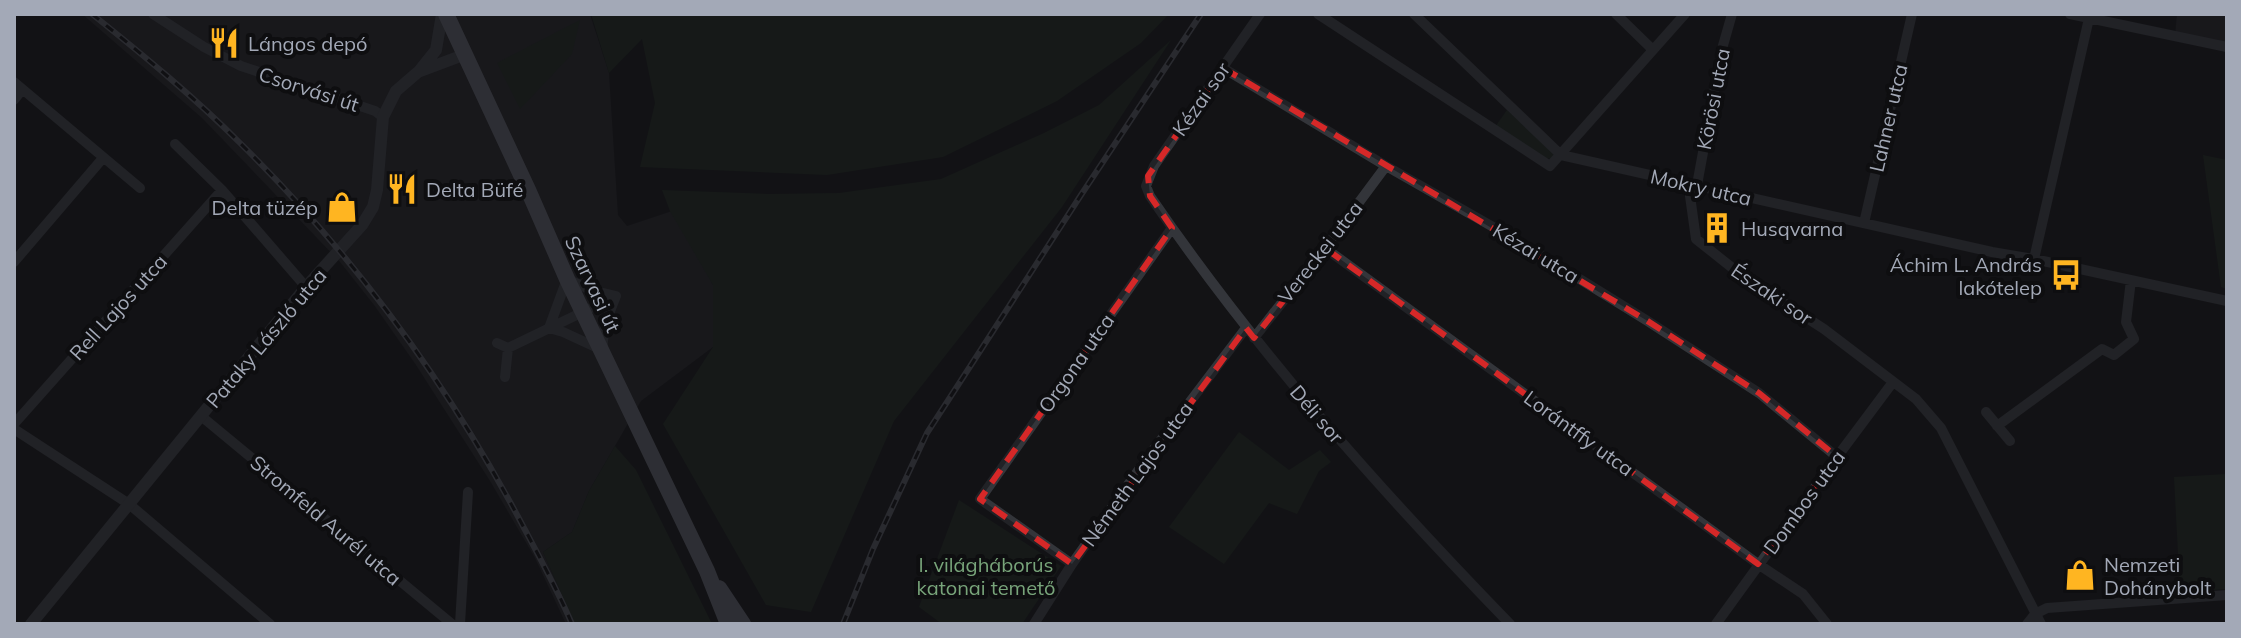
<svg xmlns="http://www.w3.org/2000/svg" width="2241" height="638" font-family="Mulish,sans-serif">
<rect width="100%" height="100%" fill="#131315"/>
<path fill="#1f1f22" d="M82,14H590L609,73L618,215L627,226L675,210L713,285V347L641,401L589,491L572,532L543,552L575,624H566L535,558L490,481L416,365L374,305L340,262L202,118Z
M2177,14H2227V46L2175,35Z"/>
<path fill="#1b231c" d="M591,14H1169L1141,43L1057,101L943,157L827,175L640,167L655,103L642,39L609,73Z
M580,20L572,54L520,109L497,63Z
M1171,40L1062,207L894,421L811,612L766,605L663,424L713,347V285L670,211L662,190L770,194L839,193L941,179L1044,133L1099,105Z
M1507,110L1556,155L1553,159L1544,158L1495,127Z
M2203,155L2227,160V289L2221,287Z
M1239,432L1289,470L1320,450L1331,462L1319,471L1297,514L1269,503L1224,564L1169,527Z
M615,446L636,470L712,624H575L543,552L572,532L589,491Z
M2227,474V589L2180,592L2174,477Z
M959,500L1061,566L1022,624H942L919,607Z"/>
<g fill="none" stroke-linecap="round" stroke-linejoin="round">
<path stroke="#33353a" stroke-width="10" d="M153,14L204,47L241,66L375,111L383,117
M1260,14L1154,166L1146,186L1150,196C1256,351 1380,490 1510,624
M1318,14L1550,166L1685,14
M1414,14L1561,155L1992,252L2034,259L2227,301
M1616,14L1652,49
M1732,14L1722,49L1697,185L1690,196L1696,239L1745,278L1824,329L1916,399L1941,428L2041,624
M2070,14L2227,47
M1223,68L1386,166L1523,244L1646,320L1759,393L1837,457
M14,82L140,188
M14,100L22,90
M175,144L222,190L306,287
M1864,223L1912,14
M1325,248L1758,564L1803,594L1827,624
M2034,259L2090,14
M14,262L103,158
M567,279L591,290L616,296L605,324L602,350L563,332L549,328Z
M1254,338L1325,248L1386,166
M497,343L508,348L616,296
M505,377L508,348
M1986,412L2010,441
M201,416L452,624
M14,424L222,190
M1997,426L2102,349L2114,355L2134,339L2126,322L2131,280
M14,429L129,504L270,624
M1072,564L980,499L1172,228
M460,624L468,492
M1034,624L1072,564L1145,461L1246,328
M1716,624L1837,457L1893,382
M2027,624L2035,614L2047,608L2227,595"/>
<path stroke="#33353a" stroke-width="12" d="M420,70L436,50L442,14
M31,624L306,287L362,225L373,207L377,190L383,117L396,91L418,72L466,54"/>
<path stroke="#4f5159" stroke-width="16" d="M446,14L529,192L567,279L707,571L728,624
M719,588L743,624"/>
<defs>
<path id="rail" d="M92,14C143,55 193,96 239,142C354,255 448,384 523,526C540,558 558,591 572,624
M843,624L873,549L927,433L1081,195L1201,14"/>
</defs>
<use href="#rail" stroke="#46484f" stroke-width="6"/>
<use href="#rail" stroke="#0e0e10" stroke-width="3" stroke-dasharray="9" stroke-linecap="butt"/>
</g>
<path d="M0 0H2241V638H0ZM1223,68L1646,320L1759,393L1837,457L1758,564L1325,248L1254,338L1246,328L1072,564L980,499L1172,228L1150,196L1148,176Z" fill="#131315" fill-opacity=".55" fill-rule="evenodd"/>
<path fill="none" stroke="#d62828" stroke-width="6" stroke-dasharray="16 10" stroke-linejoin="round" d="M1223,68L1646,320L1759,393L1837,457L1758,564L1325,248L1254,338L1246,328L1072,564L980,499L1172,228L1150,196L1148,176Z"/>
<defs>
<symbol id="restaurant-bare" viewBox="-9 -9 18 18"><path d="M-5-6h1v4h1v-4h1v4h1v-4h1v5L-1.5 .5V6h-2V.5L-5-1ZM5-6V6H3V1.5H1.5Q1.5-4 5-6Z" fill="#ffb521" stroke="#0e0e10" stroke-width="2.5" paint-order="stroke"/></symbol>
<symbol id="shop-bare" viewBox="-9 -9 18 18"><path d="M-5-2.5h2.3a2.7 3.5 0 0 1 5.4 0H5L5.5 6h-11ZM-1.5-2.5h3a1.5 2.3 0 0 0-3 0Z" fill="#ffb521" stroke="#0e0e10" stroke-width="2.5" paint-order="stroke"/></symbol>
<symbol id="building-bare" viewBox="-9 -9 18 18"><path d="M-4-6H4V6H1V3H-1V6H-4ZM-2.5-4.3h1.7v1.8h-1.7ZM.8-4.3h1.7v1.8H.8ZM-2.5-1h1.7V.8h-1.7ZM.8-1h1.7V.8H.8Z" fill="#ffb521" stroke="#0e0e10" stroke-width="2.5" paint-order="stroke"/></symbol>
<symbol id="bus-bare" viewBox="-9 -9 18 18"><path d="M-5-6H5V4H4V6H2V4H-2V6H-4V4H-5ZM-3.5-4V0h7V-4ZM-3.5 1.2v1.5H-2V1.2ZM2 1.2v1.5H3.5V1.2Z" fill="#ffb521" stroke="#0e0e10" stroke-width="2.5" paint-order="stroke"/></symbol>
</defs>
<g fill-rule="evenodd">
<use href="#restaurant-bare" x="202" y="21" width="44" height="44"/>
<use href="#restaurant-bare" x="380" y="167" width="44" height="44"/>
<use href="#shop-bare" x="320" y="185" width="44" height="44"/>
<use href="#building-bare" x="1695" y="206" width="44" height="44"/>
<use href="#bus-bare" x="2044" y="253" width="44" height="44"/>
<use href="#shop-bare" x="2058" y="553" width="44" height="44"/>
</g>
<g text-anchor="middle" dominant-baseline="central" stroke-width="8" stroke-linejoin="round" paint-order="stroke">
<g font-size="20" fill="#a3a9b7" stroke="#0e0e10" text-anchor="start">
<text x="248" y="43">Lángos depó</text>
<text x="426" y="189">Delta Büfé</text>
<text x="318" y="207" text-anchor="end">Delta tüzép</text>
<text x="1741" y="228">Husqvarna</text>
<text x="2042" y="264" text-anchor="end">Áchim L. András<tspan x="2042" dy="23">lakótelep</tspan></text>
<text x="2104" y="564">Nemzeti<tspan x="2104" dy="23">Dohánybolt</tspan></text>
</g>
<g font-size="20" fill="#a3a9b7" stroke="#0e0e10">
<text transform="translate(309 89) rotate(18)">Csorvási út</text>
<text transform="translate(1201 99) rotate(-55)">Kézai sor</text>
<text transform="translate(1713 99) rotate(-79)">Körösi utca</text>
<text transform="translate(1888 118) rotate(-77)">Lahner utca</text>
<text transform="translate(1701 187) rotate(13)">Mokry utca</text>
<text transform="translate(1320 252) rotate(-52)">Vereckei utca</text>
<text transform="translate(1536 253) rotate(31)">Kézai utca</text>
<text transform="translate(593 284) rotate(65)">Szarvasi út</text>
<text transform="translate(1772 294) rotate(34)">Északi sor</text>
<text transform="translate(118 307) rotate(-48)">Rell Lajos utca</text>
<text transform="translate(266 338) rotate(-50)">Pataky László utca</text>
<text transform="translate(1076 363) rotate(-55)">Orgona utca</text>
<text transform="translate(1317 414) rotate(49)">Déli sor</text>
<text transform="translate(1579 433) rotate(36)">Lorántffy utca</text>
<text transform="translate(1137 474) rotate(-54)">Németh Lajos utca</text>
<text transform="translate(1804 502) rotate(-54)">Dombos utca</text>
<text transform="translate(326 520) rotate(40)">Stromfeld Aurél utca</text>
</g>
<g font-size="20" fill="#78a47a" stroke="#0e0e10">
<text x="986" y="564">I. világháborús<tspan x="986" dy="23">katonai temető</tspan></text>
</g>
</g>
<rect width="2241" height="638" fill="none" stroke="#a3a9b7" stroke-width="32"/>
</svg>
